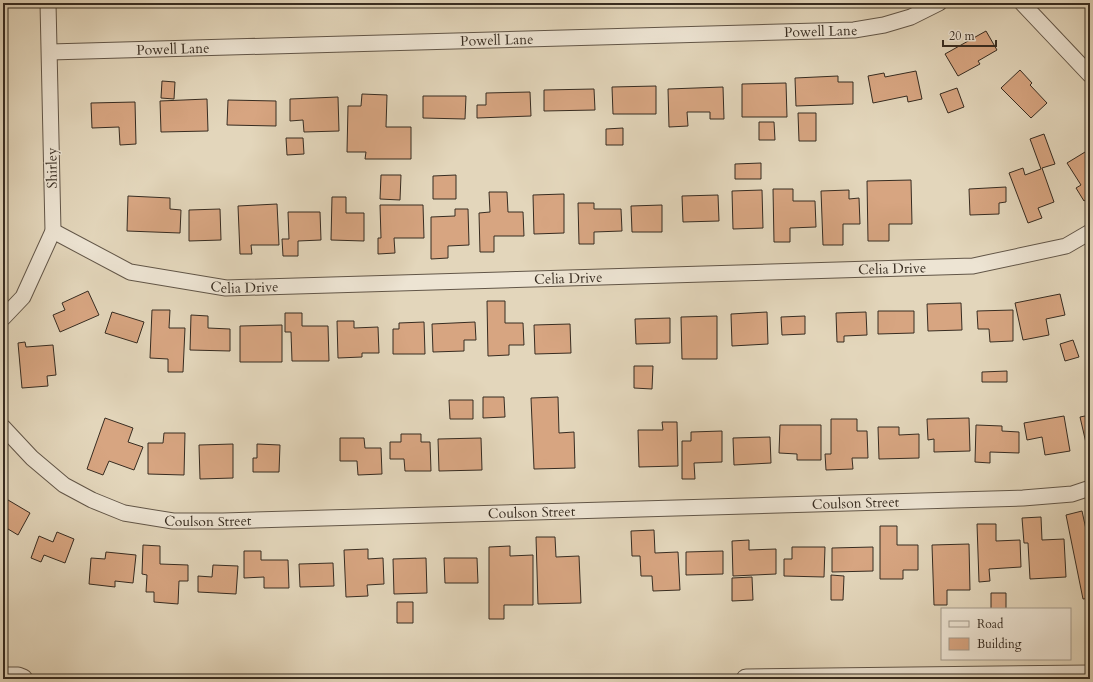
<svg xmlns="http://www.w3.org/2000/svg" width="1093" height="682" font-family="Cardo,serif">
<rect width="100%" height="100%" fill="#e3d6bb"/>
<filter id="stains"><feTurbulence type="fractalNoise" baseFrequency=".005" numOctaves="4"/><feColorMatrix values="0 0 0 0 .2 0 0 0 0 .09 0 0 0 0 .02 0 0 0 .5 -.17"/></filter>
<radialGradient id="worn" r=".72"><stop offset=".6" stop-color="#630" stop-opacity="0"/><stop offset="1" stop-color="#630" stop-opacity=".3"/></radialGradient>
<path fill="#d7a581" stroke="#372c21" d="M986,31L997,50L978,61L980,64L958,76L945,54Z
M1020,70L1032,83L1030,85L1047,103L1031,118L1001,88Z
M916,71L922,99L908,102L907,96L873,103L868,76L884,73L885,77Z
M838,76V82H853V104L796,106L795,78Z
M162,81L175,82L174,99L161,98Z
M786,83L787,117H742V84Z
M656,86V114H613L612,87Z
M723,87L724,119H710V112H687L688,126L669,127L668,89Z
M957,88L964,107L948,113L940,94Z
M594,89L595,110L544,111V90Z
M530,92L531,116L477,118V105H486V93Z
M362,94L387,95L386,127H411V159H365L366,152H347L348,106H361Z
M423,96H466L465,119L423,118Z
M338,97L339,131L304,132L303,120L290,121V99Z
M207,99L208,131L161,132L160,101Z
M228,100L276,101V126L227,125Z
M135,102L136,144L120,145L119,127L92,128L91,103Z
M798,113H816V141H799Z
M759,122H774L775,140H759Z
M623,128V145H606V129Z
M1044,134L1055,164L1042,168L1054,202L1038,208L1042,218L1028,223L1009,173L1023,168L1025,175L1041,169L1030,139Z
M286,138H303L304,154L287,155Z
M1090,149V197L1084,201L1076,188L1081,185L1067,163Z
M761,163V179H735V164Z
M381,175H401L400,200L380,199Z
M456,175V199H433V176Z
M911,180L912,224H889V241H868L867,181Z
M1006,187V202L999,203V214L970,215L969,189Z
M773,189H793V201H815L816,227L790,228V242H774Z
M762,190L763,228L733,229L732,191Z
M849,190V199L859,198L860,224H843V245H823L821,191Z
M489,192H507L508,212H523L524,236H494V252H480L479,213L490,212Z
M564,194V233L534,234L533,195Z
M718,195L719,221L683,222L682,196Z
M128,196L170,198V209L181,210L180,233L127,231Z
M332,197H346V213H364V241L331,240Z
M578,203H594V209H621L622,231L594,232V244H579Z
M277,204L279,245H251L252,254H240L238,206Z
M380,205H423L424,238H394L395,253L378,254V238H381Z
M662,205V232H632L631,206Z
M220,209L221,240L189,241V210Z
M455,209H468L469,245L448,246V258L431,259V217L455,216Z
M288,212H320L321,240L298,241V256H283L282,239H289Z
M88,291L99,315L60,332L53,315L65,310L62,303Z
M1060,294L1065,315L1046,319L1049,335L1023,340L1015,303Z
M487,301H505V323H523L524,345H509V355L488,356Z
M961,303L962,330L928,331L927,304Z
M152,310H170L169,328H185L183,372H168V359L150,358Z
M1013,310V341L990,342L989,329H978L977,311Z
M878,311H914V333L878,334Z
M112,312L144,322L137,343L105,333Z
M767,312L768,344L732,346L731,314Z
M866,312L867,335L844,336V342H837L836,313Z
M285,313H302V326H328L329,361H292L291,332H285Z
M191,315L208,316V328L230,329V351L190,350Z
M717,316V359H682L681,317Z
M805,316V334L782,335L781,317Z
M670,318V343L636,344L635,319Z
M337,321H354V328L378,327L379,353H362V357L338,358Z
M424,322L425,354H393V329H399V323Z
M475,322L476,340H464V351L433,352L432,324Z
M570,324L571,353L535,354L534,325Z
M282,325V362H240V326Z
M1073,340L1079,357L1065,361L1060,344Z
M25,342L26,347L53,345L56,375L47,376L48,386L22,388L18,343Z
M634,366H653L652,389L634,388Z
M1007,371V382H982V372Z
M483,397H504L505,417L483,418Z
M558,397L559,433L574,432L575,468L534,469L531,398Z
M449,400H473V419H450Z
M1090,415V442L1086,443L1080,417Z
M1064,416L1070,451L1045,455L1042,437L1027,440L1024,423Z
M105,418L133,428L128,442L143,447L134,470L109,461L103,475L87,469Z
M969,418L970,451L934,452V439L928,440L927,419Z
M831,419H857V431H867L868,458H852L853,469L826,470L825,454H831Z
M662,422H677L678,466L639,467L638,430H663Z
M780,425H821V460H797V454L779,453Z
M976,425L1002,426V431L1019,432V453L990,452V463L975,462Z
M878,427H899V435L919,434V458L879,459Z
M722,431V462L694,463L695,479H682V441H691V432Z
M164,433H185L184,475L148,474V443H163Z
M401,434H421V442H430L431,471H405L404,459H390V442H401Z
M770,437L771,463L734,465L733,438Z
M340,438H364L365,448H381L382,474L358,475L357,461H340Z
M481,438L482,470L439,471L438,439Z
M233,444V478L200,479L199,445Z
M257,444L280,445L279,472H253V458H257Z
M3,497L30,513L18,535L3,526Z
M1082,511L1087,534H1090V598L1083,599L1066,515Z
M1041,517L1042,540L1064,539L1066,577L1030,579L1028,543H1024L1022,518Z
M977,524H996V541L1020,540L1021,567L989,569L990,581L979,582Z
M880,526H897V545H918V570H903V579H880Z
M654,530L655,553L678,552L680,590L653,591L652,576H641L640,556H632L631,531Z
M57,532L74,539L65,563L44,555L41,562L31,558L39,536L53,542Z
M536,537H555L556,557L579,556L581,603L538,604Z
M749,540V550L776,549V574L733,576L732,541Z
M969,544L970,590H947V605H934L932,545Z
M143,545L160,546V564L188,565V581H179L178,604L154,602V592H146L147,575L142,574Z
M510,546V556L533,555V605H504V619H489V547Z
M792,547H825L824,577L784,576V559H792Z
M873,547V571L832,572V548Z
M368,549V559L383,558L384,584L367,585L368,596L346,597L344,550Z
M244,551H261V560H288L289,588H264V577L244,578Z
M723,551V574L686,575V552Z
M106,552L136,555L133,583L115,581V587L89,584L91,558L105,559Z
M426,558L427,593L394,594L393,559Z
M444,558H477L478,583H445Z
M333,563L334,586L300,587L299,564Z
M213,565L238,566L236,594L198,592V576L212,577Z
M831,575L844,576L843,600H831Z
M752,577L753,600L732,601V578Z
M991,593H1006V609H991Z
M397,602H413V623H397Z"/>
<g fill="none" stroke-linecap="round" stroke-linejoin="round">
<defs>
<g id="minor">
<path d="M1022,3L1090,75"/>
<path id="s1" d="M50,52L854,30L884,25L911,17L939,3"/>
<path id="s2" d="M53,231L130,272L226,288L973,266L1066,246L1090,232"/>
<path d="M3,318L23,297L53,231L48,3"/>
<path id="s3" d="M3,427L32,458L64,485L92,500L124,513L173,521H223L1023,498L1072,494L1090,488"/>
</g>
<path id="tertiary" d="M3,677H18L23,679
M746,679L1090,675"/>
</defs>
<use href="#minor" stroke="#625648" stroke-width="17"/>
<use href="#tertiary" stroke="#625648" stroke-width="21"/>
<use href="#minor" stroke="#ede4d3" stroke-width="15"/>
<use href="#tertiary" stroke="#ede4d3" stroke-width="19"/>
</g>
<g text-anchor="middle" dominant-baseline="central" stroke-width="3" stroke-linejoin="round" paint-order="stroke">
<g font-size="14" fill="#372c21" stroke="#ede4d3">
<text stroke="none"><textPath href="#s1" startOffset="771">Powell Lane</textPath></text>
<text stroke="none"><textPath href="#s1" startOffset="447">Powell Lane</textPath></text>
<text stroke="none"><textPath href="#s1" startOffset="123">Powell Lane</textPath></text>
<text transform="translate(52 168) rotate(-91)">Shirley</text>
<text stroke="none"><textPath href="#s2" startOffset="851">Celia Drive</textPath></text>
<text stroke="none"><textPath href="#s2" startOffset="527">Celia Drive</textPath></text>
<text stroke="none"><textPath href="#s2" startOffset="203">Celia Drive</textPath></text>
<text stroke="none"><textPath href="#s3" startOffset="883">Coulson Street</textPath></text>
<text stroke="none"><textPath href="#s3" startOffset="559">Coulson Street</textPath></text>
<text stroke="none"><textPath href="#s3" startOffset="235">Coulson Street</textPath></text>
</g>
</g>
<rect width="1093" height="682" fill="none" stroke="#e3d6bb" stroke-width="16"/>
<rect x="4" y="4" width="1085" height="674" fill="none" stroke="#372c21" stroke-width="2"/>
<rect x="8" y="8" width="1077" height="666" fill="none" stroke="#372c21"/>
<rect x="941" y="608" width="130" height="52" fill="#ede4d3" stroke="#a49a8c"/>
<rect x="949" y="621" width="20" height="6" fill="#ede4d3" stroke="#a49a8c"/>
<text x="977" y="628" font-size="12" fill="#372c21">Road</text>
<rect x="949" y="638" width="20" height="12" fill="#d7a581" stroke="#a49a8c"/>
<text x="977" y="648" font-size="12" fill="#372c21">Building</text>
<path d="M943 40v6h53v-6" fill="none" stroke="#372c21" stroke-width="2"/>
<text x="949" y="40" font-size="12" fill="#372c21" stroke="#ede4d3" stroke-width="3" paint-order="stroke">20 m</text>
<rect width="100%" height="100%" filter="url(#stains)"/>
<rect width="100%" height="100%" fill="url(#worn)"/>
</svg>
